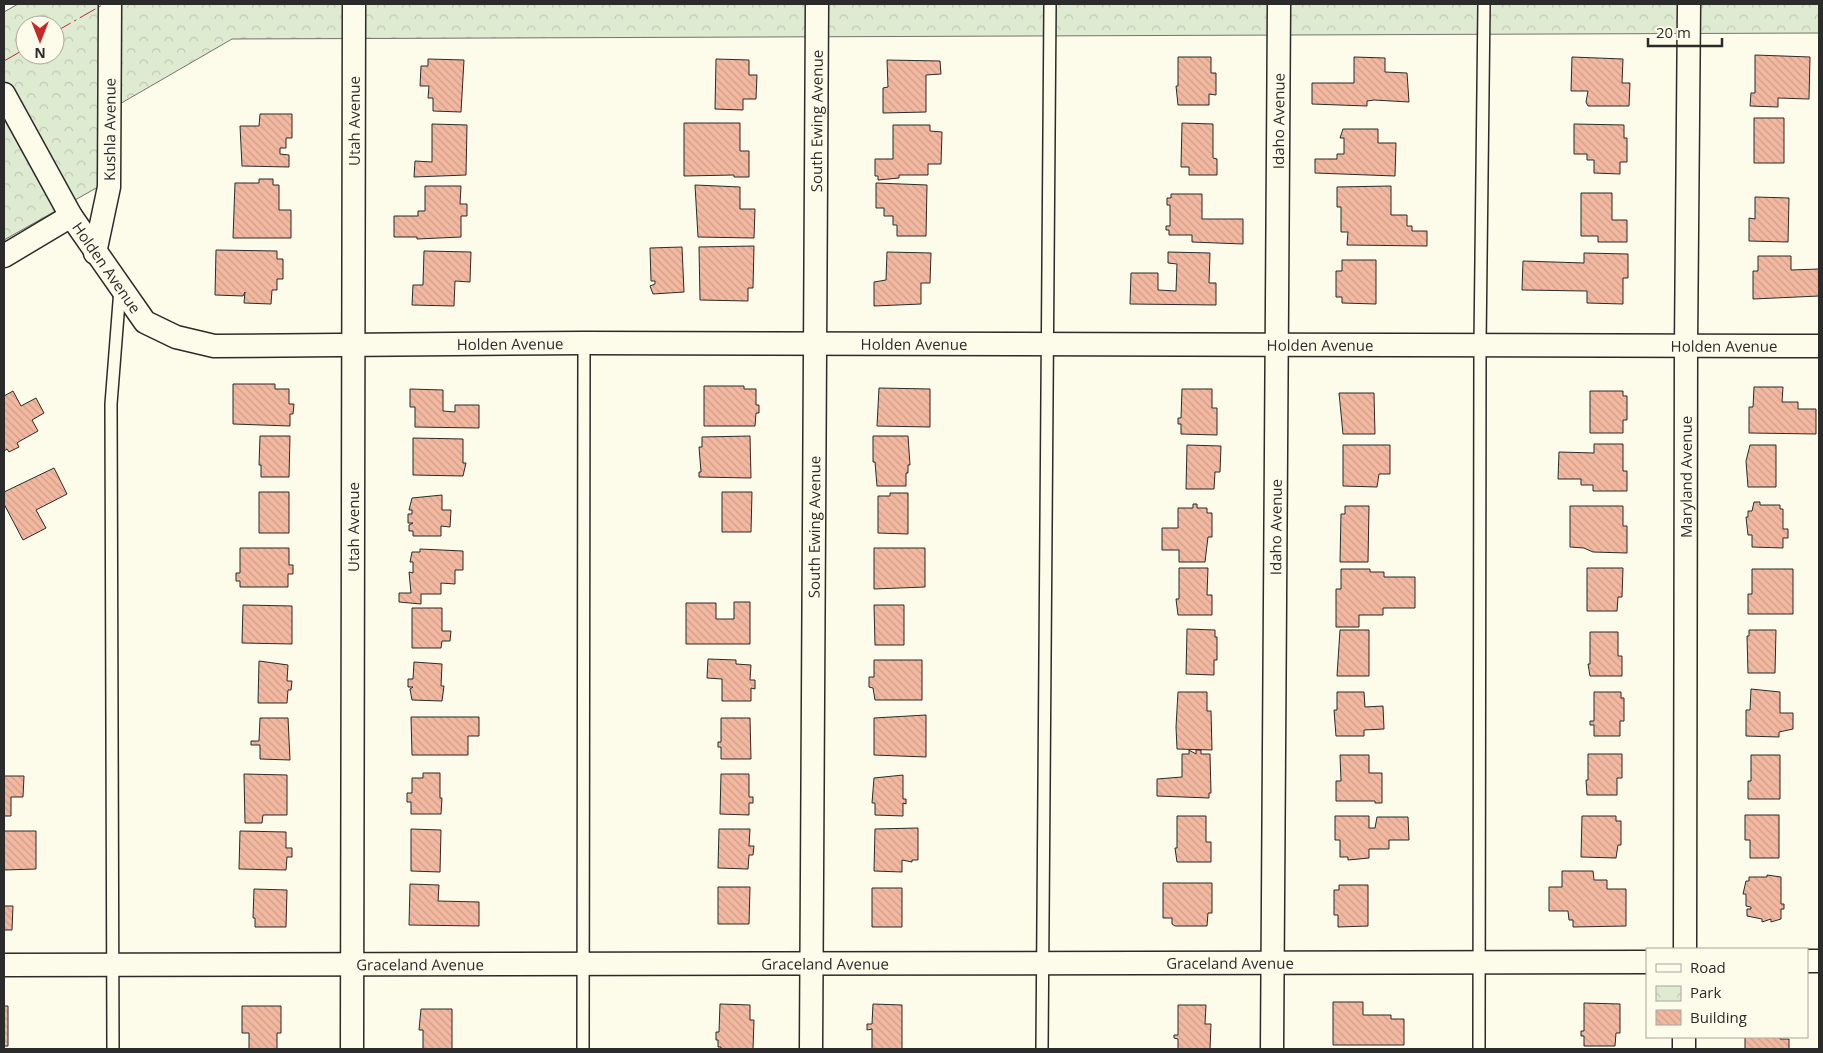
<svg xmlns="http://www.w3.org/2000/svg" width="1823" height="1053" font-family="'Open Sans',sans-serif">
<defs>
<pattern id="park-crowns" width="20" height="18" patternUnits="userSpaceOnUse" patternTransform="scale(1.25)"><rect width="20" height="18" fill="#deebd1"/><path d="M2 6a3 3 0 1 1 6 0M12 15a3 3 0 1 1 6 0" fill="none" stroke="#bfcab4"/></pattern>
<pattern id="building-back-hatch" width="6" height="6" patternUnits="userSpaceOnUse" patternTransform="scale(1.25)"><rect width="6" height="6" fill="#f2b8a0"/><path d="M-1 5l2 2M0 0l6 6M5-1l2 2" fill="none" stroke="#d09e8a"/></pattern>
</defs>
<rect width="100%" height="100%" fill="#fdfbea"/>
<path fill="url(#park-crowns)" stroke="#74746e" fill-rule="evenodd" d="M18,4H1819V33L232,39L99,116L98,187L4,240V12ZM25,25H55V55H25Z"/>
<path fill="url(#building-back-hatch)" stroke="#2b2b2b" d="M1755,55L1810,57L1809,99L1778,98V107L1750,106L1751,93H1755Z
M1178,57H1211V73H1216V95L1209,94V105H1178L1176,86H1178Z
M1354,57L1385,58V72L1407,73L1409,102L1374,100L1367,101V106L1312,104V83H1354Z
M1572,57L1623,59L1622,83H1630L1629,106H1588L1586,102L1588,91H1571Z
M428,59L464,60L461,112L433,111V98H428L429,86H420L421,66H428Z
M716,59L749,60V75H757L756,99H743V110L715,109Z
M887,60L940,61L941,74L926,75V112L883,113V88L888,87Z
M260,114H292V138H286V148H280V154L289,155V167L242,166L240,126H259Z
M1754,118H1784V163H1754Z
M684,123H740V151H749V177H734V175L684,176Z
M1182,123L1213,124V158L1217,159V175H1189V167H1181Z
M432,124L467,125L466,175L414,177L415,161L432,162Z
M1574,124L1624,125V138H1627V162H1620V174L1594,173V160H1587V154H1574Z
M893,125H930V131L942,132L941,164H928V175H899V178L878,180V176H875V159H893Z
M1343,129H1378V143H1396L1395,176L1315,173V159H1337V154H1344V138H1340Z
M259,179H273V185H279V210H291V238H233L235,183H259Z
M876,183L927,185L926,236H897V225H893V216H884V208H876Z
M695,185L740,187V209H755L754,238L698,237Z
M425,186H461L460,204H467V216H461V237L417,239V237H394V216H418V211H425Z
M1391,186V215H1407V226H1412V231H1427V246L1347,245L1348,232H1341V207H1337V187Z
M1581,193H1612V220H1627V242H1598V236H1581Z
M1171,194H1202V219H1243V244L1192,242V235H1169V230H1166V226H1170V205H1167V198H1171Z
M1755,197L1789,198L1788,242L1749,241V218L1755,219Z
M754,246L753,288H748V301L700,300L699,247Z
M682,247L684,292L653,294L650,286L655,284V281H651L650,248Z
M216,250L277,251V259H283V279H277V290H272L271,304L244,303L245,292L243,296L215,295Z
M424,251L471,252L470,282L455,281L454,306L412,305L413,285H423Z
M887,252L931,253L930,283H921V304L874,306V282L886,280Z
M1168,252L1210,253L1209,283H1216V305L1130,304L1131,273H1158V290L1176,291L1177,264L1168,263Z
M1584,253L1628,254V278H1623V304L1587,303V291L1522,290L1523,261L1584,263Z
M1758,256H1791V270L1819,269V296L1753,299V271H1758Z
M1342,260H1376V304L1342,303V297H1336V271H1342Z
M233,384H275V389H289V404H294L293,414H290V426L233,424Z
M704,386H744V389H756V405H759V413H756L755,426H704Z
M1754,387H1783L1782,402H1798V409H1816V434L1749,433V407H1753Z
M879,388L930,389V427L877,426Z
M410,389L443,390V411L455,412V405H479V428L415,427V407H410Z
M1182,389H1212V408H1217V435L1181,434V424H1178V418H1181Z
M13,391L21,406L36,398L44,413L32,420L38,431L20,441L17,443L19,447L9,452L7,449L4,451V396Z
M1590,391H1623V396H1627V420H1623V433H1590Z
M1339,393H1374L1375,434H1343Z
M260,436H290L289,477H261V465H259Z
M750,436L751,478L699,477V472H701L699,447H702V437Z
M873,436H908L910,465H908V473H906V486H877L875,462H873Z
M413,438L463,439V463H466L463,476L413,475Z
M1594,444H1623V471H1627V491H1593V485H1581V479H1558L1559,452L1594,453Z
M1187,445L1221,446L1220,472H1215L1214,489H1186Z
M1343,445H1390V474H1379L1377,487L1343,486Z
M1750,445H1776V487H1748L1746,461Z
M54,468L67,494L36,510L46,528L23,540L4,504V492Z
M259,492H289V533H259Z
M722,492H752L751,532H722Z
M890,493H908V534L878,533V496H890Z
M442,495V510H451L450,527L441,526V536H413V531H409V525L413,523H408V514H412V510H409L412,498Z
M1754,502H1760V505H1780V509H1783V529H1788V538H1783V548L1752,547V535H1748L1746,517H1748V511H1752Z
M1193,504H1197V508H1207V513H1212V537H1208L1205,562H1179V550H1162V528H1178V508H1193Z
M1345,506H1369L1368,562H1340L1341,514H1345Z
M1570,506H1623V526H1627V553L1593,552L1584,548L1570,547Z
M240,548H289V565H293V574H288V587H240V581H236V573H240Z
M874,548H925V587L874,589Z
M420,549L463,551V570H455V584L441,583V594H421V604L399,602V593H411L409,572L413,573V562H410L412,552H420Z
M1179,568H1208L1207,595H1212V615H1178L1176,599H1179Z
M1587,568H1623L1622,597H1618L1617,611H1587Z
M1341,569H1370V572H1384V577H1415V608H1383V615H1359V627H1336V589H1341Z
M1752,569H1793V614H1748V594H1752Z
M734,602H750V644H686V603H716V619H734Z
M243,605L292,606V644L242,643Z
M874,605H904V645H875Z
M412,608H442V631H451L450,641H442L441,648H412Z
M1187,629L1215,630V637H1217V660H1214V675L1186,674Z
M1340,630H1369V676H1337Z
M1749,630H1776L1775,673H1748L1747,636H1749Z
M1590,632H1618V656H1622V676H1590L1588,664H1590Z
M708,659L736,660V664L751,665L750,680H755V689L751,688V701H722V679L707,678Z
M874,660H922V700H875L873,688L869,687V677H874Z
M259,661L288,665L287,681H292L291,690H288L287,703H258Z
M414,662L442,664L441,686H444L442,701L412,700L410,689L413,687H408V679H413Z
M1751,689L1780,692V713H1793V729L1779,732V737L1746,736V710H1750Z
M1178,692H1207V711H1211L1212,750L1177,749L1176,727Z
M1337,692H1364L1365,707L1383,706L1384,729L1364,730V736H1336L1334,710H1337Z
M1594,692H1621V698H1624V721H1620V736H1594V725H1590V721H1594Z
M926,715V757L874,755V718Z
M411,717H479V736H468V755H412Z
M260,718H288L290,760L260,759V745H251V741H259Z
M721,718H750L751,759H721V747H718V742H721Z
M1189,750L1196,754V750H1201V754H1210L1211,793H1209V798L1157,796V779L1182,777V754H1189Z
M1588,754H1622V778H1617V795H1587L1586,780H1588Z
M1340,755H1369V773H1382V803H1375V801H1336V781H1341Z
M1751,755H1780V799H1748V781H1751Z
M423,773H440V798H442L441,814H411V802H407V793H412V778H423Z
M244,774L287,775V815H263L262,823H245Z
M721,774H749V797H753V803H749V815L720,814Z
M903,775V799H906V804L903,803V816L875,815V803H872L874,778Z
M4,776H24L23,797H11V816H4Z
M1745,815H1779V858H1750V840H1745Z
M1177,816H1206V842H1211V862H1177L1175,848H1177Z
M1335,816H1369V828H1375L1377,817H1408L1409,840H1389V849H1369V858L1348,860V857H1340V840H1335Z
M1582,816H1616V821H1621V845H1618L1616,858L1581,857Z
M918,828V860H912V862L902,860V872L874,871L875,829Z
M411,829L441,830L440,872L411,871Z
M719,829H750L749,846H754L753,855H749L748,869L718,868Z
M4,831H36V869L4,870Z
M240,831L286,832V848H292V857H287L286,870L239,869Z
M1562,871H1593L1594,880H1607V889H1626V926L1573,927V920H1569L1568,911H1549V887H1562Z
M1767,875L1781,877V904H1784V909H1781V919L1771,922V919L1762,922V919L1747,916V909H1751V907L1746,906V894H1743L1746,881H1749V877H1767Z
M1163,883H1212V913H1208L1207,926H1175L1172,924V918H1163Z
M410,884L439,885L438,901L479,902V926L409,925Z
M1339,885H1368V926L1338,927V915H1334V890H1339Z
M718,887H750L749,924H718Z
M872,888H902V927H872Z
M254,889L287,890L286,927H255V918H253Z
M4,906H13L12,930H4Z
M1333,1002H1363V1015H1391V1019H1404V1045H1333Z
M1584,1003L1620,1004V1033H1616L1615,1046H1584V1036H1581V1031H1584Z
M720,1004L750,1005V1020H754L753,1049H721V1047H718V1040H716V1032H719Z
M873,1004L902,1005V1049H872V1029L867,1030V1024H872Z
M1178,1005H1206L1205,1024H1211L1210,1049H1178V1039L1174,1038V1035H1178Z
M4,1006H8V1046H4Z
M242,1006H281V1033H277V1049H249V1033H242Z
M421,1009H452V1049H423V1030H419Z
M1745,1037H1780V1039H1789V1049H1745Z"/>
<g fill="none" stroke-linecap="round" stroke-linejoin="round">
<defs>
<path id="service" d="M113,1049L111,404L120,289
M583,1049L584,343
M1042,1049L1050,4
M1479,1049L1480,345L1484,4"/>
<g id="minor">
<path id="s1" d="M4,94L71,216L145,322L176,337L214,346L584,343L1819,346"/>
<path id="s2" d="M95,253L109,187L110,4"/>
<path d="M4,256L71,216"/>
<path id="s3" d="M1685,949L1686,345L1689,4"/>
<path d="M1807,961H1819"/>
<path id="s4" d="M4,965L1647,962"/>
<path id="s5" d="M352,1049L354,4"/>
<path id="s6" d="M811,1049L817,4"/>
<path id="s7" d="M1272,1049L1279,4"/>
<path d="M1684,1049V1037"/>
</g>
</defs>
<use href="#service" stroke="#2b2b2b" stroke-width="14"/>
<use href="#minor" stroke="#2b2b2b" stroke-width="25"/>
<use href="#service" stroke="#fdfbea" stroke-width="11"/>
<use href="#minor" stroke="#fdfbea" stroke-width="22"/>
<path stroke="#c62828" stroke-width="1" stroke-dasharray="18 4 2.5 4" stroke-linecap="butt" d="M55,32L104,4
M4,61L25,49"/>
</g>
<g text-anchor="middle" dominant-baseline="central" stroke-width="4" stroke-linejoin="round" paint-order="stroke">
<g font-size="15" fill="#2b2b2b" stroke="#fdfbea">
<text stroke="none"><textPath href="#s5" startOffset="928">Utah Avenue</textPath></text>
<text stroke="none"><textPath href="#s6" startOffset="928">South Ewing Avenue</textPath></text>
<text stroke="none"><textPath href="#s7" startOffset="928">Idaho Avenue</textPath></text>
<text stroke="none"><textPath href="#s2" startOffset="125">Kushla Avenue</textPath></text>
<text stroke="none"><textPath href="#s1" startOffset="202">Holden Avenue</textPath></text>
<text stroke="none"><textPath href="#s1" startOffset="638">Holden Avenue</textPath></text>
<text stroke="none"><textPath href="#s1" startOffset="1042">Holden Avenue</textPath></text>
<text stroke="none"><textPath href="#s1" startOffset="1448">Holden Avenue</textPath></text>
<text stroke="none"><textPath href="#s1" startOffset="1852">Holden Avenue</textPath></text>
<text stroke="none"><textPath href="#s3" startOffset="472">Maryland Avenue</textPath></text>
<text stroke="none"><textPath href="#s5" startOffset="522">Utah Avenue</textPath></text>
<text stroke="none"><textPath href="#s6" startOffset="522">South Ewing Avenue</textPath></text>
<text stroke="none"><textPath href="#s7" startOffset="522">Idaho Avenue</textPath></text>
<text stroke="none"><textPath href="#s4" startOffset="821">Graceland Avenue</textPath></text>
<text stroke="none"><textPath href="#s4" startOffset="1226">Graceland Avenue</textPath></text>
<text stroke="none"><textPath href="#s4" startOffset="416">Graceland Avenue</textPath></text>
</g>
</g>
<rect width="1823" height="1053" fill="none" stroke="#2b2b2b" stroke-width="10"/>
<rect x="1646" y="948" width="162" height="90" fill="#fdfbea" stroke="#a9a89e"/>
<rect x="1656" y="964" width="25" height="8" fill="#fdfbea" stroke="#a9a89e"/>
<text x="1690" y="973" font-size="15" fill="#2b2b2b">Road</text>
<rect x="1656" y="986" width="25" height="15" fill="url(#park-crowns)" stroke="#a9a89e"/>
<text x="1690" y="998" font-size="15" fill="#2b2b2b">Park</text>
<rect x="1656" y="1010" width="25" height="15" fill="url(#building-back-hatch)" stroke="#a9a89e"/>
<text x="1690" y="1023" font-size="15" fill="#2b2b2b">Building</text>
<g transform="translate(40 40) rotate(180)"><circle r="24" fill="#fdfbea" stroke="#a9a89e"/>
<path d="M0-4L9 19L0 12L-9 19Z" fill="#c62828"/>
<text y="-8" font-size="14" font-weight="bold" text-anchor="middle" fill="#2b2b2b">N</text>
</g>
<path d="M1648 38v8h74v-8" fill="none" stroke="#2b2b2b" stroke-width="2.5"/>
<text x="1656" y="38" font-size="15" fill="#2b2b2b" stroke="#fdfbea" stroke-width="4" paint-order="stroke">20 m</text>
</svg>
